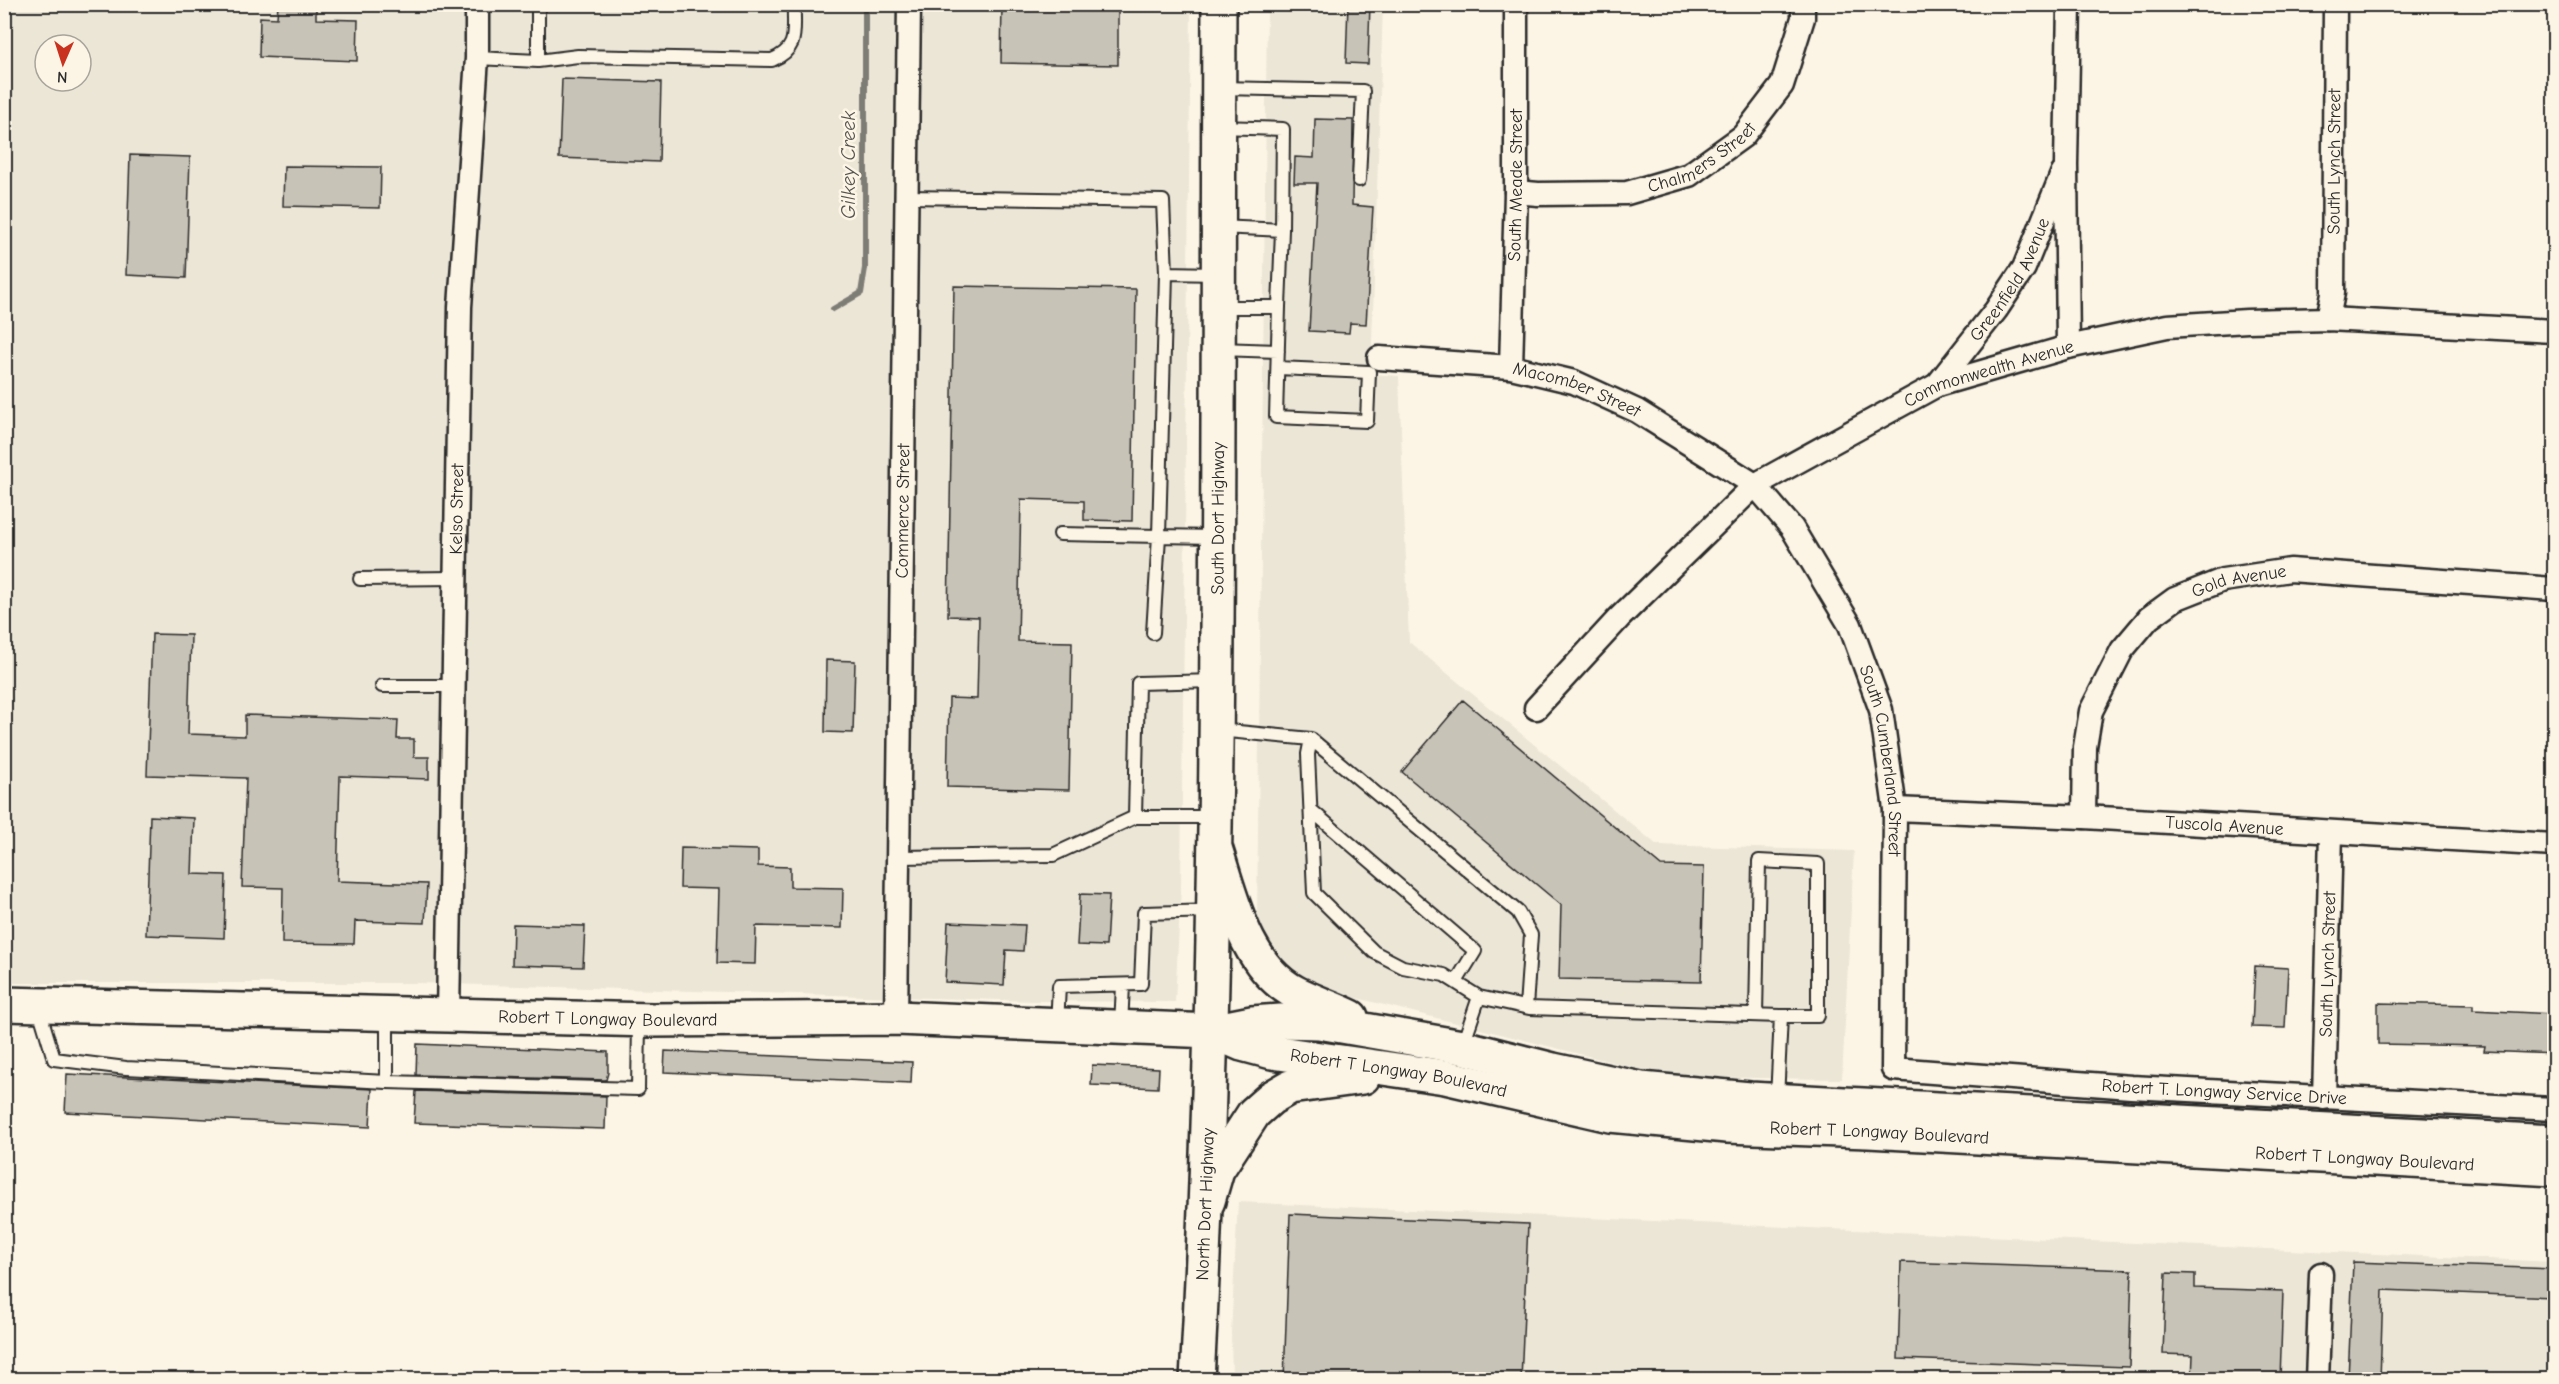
<svg xmlns="http://www.w3.org/2000/svg" width="2559" height="1384" font-family="'Comic Neue',sans-serif">
<rect width="100%" height="100%" fill="#fcf5e5"/>
<filter id="ink" filterUnits="userSpaceOnUse"><feTurbulence type="fractalNoise" baseFrequency=".0167" numOctaves="2"/><feDisplacementMap in="SourceGraphic" scale="12" xChannelSelector="R" yChannelSelector="G"/><feConvolveMatrix kernelMatrix="1 2 1 2 8 2 1 2 1" color-interpolation-filters="sRGB"/></filter>
<g filter="url(#ink)">
<path fill="#ece6d7" fill-rule="evenodd" d="M4,5H1191L1181,887L1175,1002L1035,1001L416,983H5ZM45,45H81V81H45Z
M1267,5H1383L1371,374L1399,376L1409,642L1657,845L1854,851L1842,1079L1671,1077L1301,984L1257,922Z
M1238,1202L2554,1262V1379L1232,1380L1231,1333Z"/>
<g fill="none" stroke-linecap="round" stroke-linejoin="round">
<path stroke="#7d7b74" stroke-width="6" d="M833,309L861,293L865,268V4"/>
</g>
<path fill="#c8c3b7" stroke="#2b2b2b" stroke-width="1.5" d="M278,4H316V19L358,20L357,61L259,57L260,17L277,18Z
M1002,4H1118V65L1001,63Z
M1348,4H1370L1368,64L1346,63Z
M562,79L661,82L659,162L559,158Z
M1315,119L1353,120L1352,205L1373,207L1366,324L1350,323L1349,333L1309,331L1317,183H1294L1295,157L1314,158Z
M130,155L190,157L186,278L126,275Z
M284,166L381,167L380,208L283,206Z
M954,286L1136,289L1132,521L1084,520V501L1021,499L1018,641L1072,642L1069,790L947,787L949,698L977,699L979,617L948,616Z
M152,634L191,635L188,734L245,736V715L398,720L397,739H414V757H429V779L340,776L337,881L427,884L425,923L355,921L354,944L282,943L283,888L242,887L246,778L147,775Z
M826,660L855,661L853,733L825,732Z
M1463,700L1661,866L1704,867L1701,982L1559,979L1561,905L1402,772Z
M150,816L194,818L192,874L226,875L224,938L146,935Z
M681,848L758,850V866L790,867V887L843,888L842,928L756,926L755,964L717,963L719,889L680,888Z
M1080,894L1109,895L1106,946L1077,945Z
M948,922L1025,925L1023,951L1006,950L1004,985L945,982Z
M513,924L585,926L583,967L512,965Z
M2255,966L2288,968L2285,1028L2252,1027Z
M2378,1003L2473,1005V1010L2554,1014V1054L2484,1051L2485,1046L2378,1044Z
M417,1044L608,1052V1073L606,1080L416,1075Z
M665,1051L912,1062L911,1083L664,1072Z
M1092,1065L1159,1068L1158,1088L1091,1085Z
M67,1074L372,1089L370,1127L65,1112Z
M416,1091L606,1096L605,1129L414,1123Z
M1290,1214L1528,1224L1521,1380H1284Z
M1901,1262L2132,1270L2129,1367L1898,1359Z
M2353,1262L2554,1269V1297L2383,1290L2380,1380H2348Z
M2166,1273L2195,1274V1288L2283,1291L2280,1380H2192L2193,1355L2163,1354Z"/>
<g fill="none" stroke-linecap="round" stroke-linejoin="round">
<defs>
<path id="lane" d="M477,58L538,61V4
M538,61L578,56L772,60C800,48 793,32 794,4
M1220,88L1363,91L1359,180
M1220,127L1283,129L1282,230
M907,197L1163,201L1166,273L1216,274
M1219,227L1282,230L1279,307H1220
M1166,273L1159,536L1216,537
M1219,349L1278,351
M1278,368L1369,372L1367,421L1276,417L1279,307
M1060,534L1159,536L1153,633
M360,579L455,578
M382,686H454
M1218,730L1311,739L1308,754L1314,893L1374,952L1403,967L1444,975L1479,997L1529,1008L1781,1016L1777,1099
M1311,739L1518,912L1531,935L1526,1007
M1311,810L1475,951L1456,982
M1213,817H1135L1138,683L1215,681
M898,857L1053,855L1135,817
M38,1006L54,1059L126,1068L387,1082L638,1089L639,1022
M387,1015V1082
M1756,1015L1759,861L1818,864V1016H1781
M1057,1025L1059,986L1141,984L1144,913L1214,911
M1121,1026L1123,985
M1462,1047L1479,997"/>
<g id="street">
<path id="s1" d="M1516,192L1538,194L1627,193L1689,175L1743,136L1782,85L1803,18V4"/>
<path id="s2" d="M2328,319L2333,293L2335,4"/>
<path d="M2068,347L2066,164L2069,4"/>
<path id="s3" d="M1379,358L1511,367L1574,382L1637,411L1755,485L1792,528L1850,625L1881,710L1895,809L1893,1069L2131,1087L2554,1109"/>
<path id="s4" d="M1511,367L1516,192V4"/>
<path id="s5" d="M1937,385L1996,310L2024,268L2062,174"/>
<path id="s6" d="M1536,708L1619,618L1755,485L1937,385L2068,347L2167,326L2247,321L2328,319L2554,331"/>
<path id="s7" d="M1895,809L2084,817L2554,845"/>
<path id="s8" d="M2084,817L2085,747L2091,711L2122,650L2149,618L2175,599L2223,580L2290,570L2554,589"/>
<path id="s9" d="M448,1015L460,307L477,58V4"/>
<path id="s10" d="M896,1018L909,4"/>
<path id="s11" d="M2324,1098L2331,833"/>
<path d="M2317,1380L2321,1274"/>
</g>
<g id="secondary">
<path d="M1216,851C1232,900 1246,967 1296,993C1314,1002 1333,1008 1351,1017"/>
<path id="s12" d="M4,1004L652,1020L896,1018L1212,1031L1252,1023L1281,1021L1319,1022L1462,1047L1553,1070L1641,1089L1750,1099L2554,1142"/>
<path id="s13" d="M1212,1031L1242,1044L1272,1052L1445,1077L1610,1115L1727,1126L1868,1131L2554,1169"/>
<path d="M1208,1201L1217,1170L1254,1113L1271,1098L1290,1087L1363,1077"/>
</g>
<g id="primary">
<path id="s14" d="M1197,1380C1222,922 1217,463 1219,4"/>
</g>
</defs>
<use href="#lane" stroke="#2b2b2b" stroke-width="16"/>
<use href="#street" stroke="#2b2b2b" stroke-width="27"/>
<use href="#secondary" stroke="#2b2b2b" stroke-width="38"/>
<use href="#primary" stroke="#2b2b2b" stroke-width="38"/>
<use href="#lane" stroke="#fcf5e5" stroke-width="12"/>
<use href="#street" stroke="#fcf5e5" stroke-width="22"/>
<use href="#secondary" stroke="#fcf5e5" stroke-width="33"/>
<use href="#primary" stroke="#fcf5e5" stroke-width="33"/>
</g>
</g>
<g text-anchor="middle" dominant-baseline="central" stroke-width="5" stroke-linejoin="round" paint-order="stroke">
<g font-size="18" fill="#2b2b2b" stroke="#fcf5e5">
<text stroke="none"><textPath href="#s1" startOffset="195">Chalmers Street</textPath></text>
<text stroke="none"><textPath href="#s2" startOffset="158">South Lynch Street</textPath></text>
<text stroke="none"><textPath href="#s4" startOffset="182">South Meade Street</textPath></text>
<text stroke="none"><textPath href="#s5" startOffset="129">Greenfield Avenue</textPath></text>
<text stroke="none"><textPath href="#s6" startOffset="573">Commonwealth Avenue</textPath></text>
<text stroke="none"><textPath href="#s3" startOffset="202">Macomber Street</textPath></text>
<text stroke="none"><textPath href="#s9" startOffset="506">Kelso Street</textPath></text>
<text stroke="none"><textPath href="#s10" startOffset="507">Commerce Street</textPath></text>
<text stroke="none"><textPath href="#s14" startOffset="862">South Dort Highway</textPath></text>
<text stroke="none"><textPath href="#s8" startOffset="316">Gold Avenue</textPath></text>
<text stroke="none"><textPath href="#s3" startOffset="716">South Cumberland Street</textPath></text>
<text stroke="none"><textPath href="#s7" startOffset="330">Tuscola Avenue</textPath></text>
<text stroke="none"><textPath href="#s11" startOffset="134">South Lynch Street</textPath></text>
<text stroke="none"><textPath href="#s12" startOffset="604">Robert T Longway Boulevard</textPath></text>
<text stroke="none"><textPath href="#s13" startOffset="192">Robert T Longway Boulevard</textPath></text>
<text stroke="none"><textPath href="#s3" startOffset="1358">Robert T. Longway Service Drive</textPath></text>
<text stroke="none"><textPath href="#s13" startOffset="678">Robert T Longway Boulevard</textPath></text>
<text stroke="none"><textPath href="#s13" startOffset="1164">Robert T Longway Boulevard</textPath></text>
<text stroke="none"><textPath href="#s14" startOffset="176">North Dort Highway</textPath></text>
</g>
<g font-size="20" font-style="italic" fill="#545350" stroke="#fcf5e5">
<text transform="translate(848 165) rotate(-90)">Gilkey Creek</text>
</g>
</g>
<rect width="2559" height="1384" fill="none" stroke="#fcf5e5" stroke-width="24"/>
<rect x="12" y="12" width="2535" height="1360" fill="none" stroke="#2b2b2b" stroke-width="2" filter="url(#ink)"/>
<g transform="translate(63 63) rotate(183)"><circle r="28" fill="#fcf5e5" stroke="#a8a49b" stroke-width="1.5"/>
<path d="M0-4.5L10 22L0 15L-10 22Z" fill="#c8321e"/>
<text y="-9" font-size="16" font-weight="bold" text-anchor="middle" fill="#2b2b2b">N</text>
</g>
</svg>
